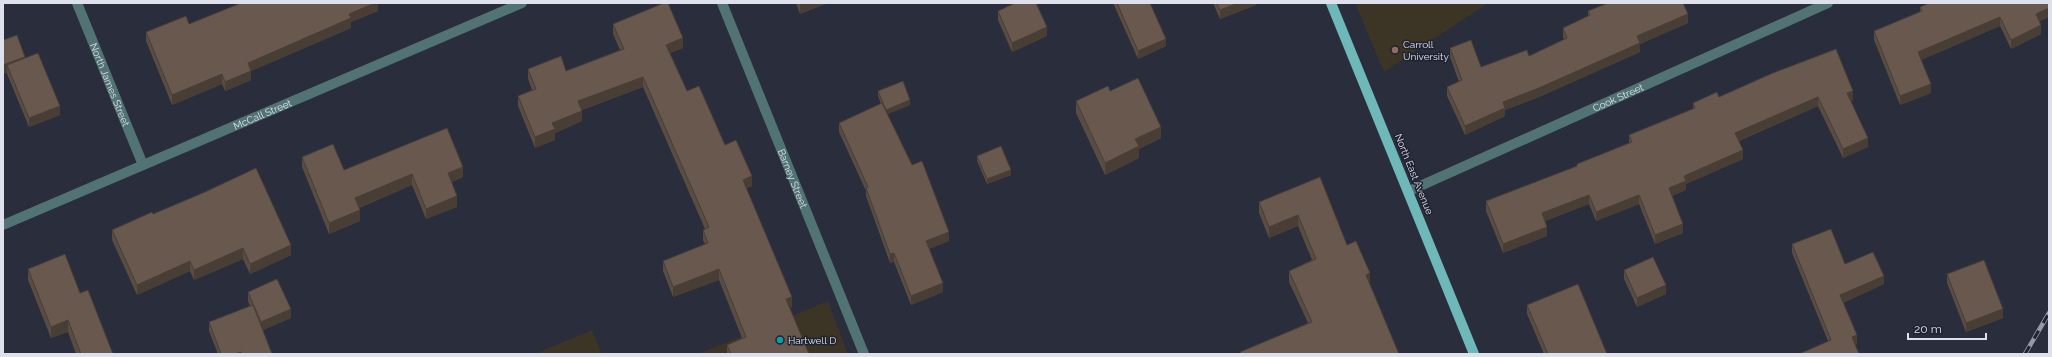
<svg xmlns="http://www.w3.org/2000/svg" width="2052" height="357" font-family="Raleway,sans-serif">
<rect width="100%" height="100%" fill="#292d3c"/>
<path fill="#3c3424" d="M1355,3H1488L1384,72Z
M828,301L848,354H698Z
M592,330L602,354H534Z"/>
<g fill="none" stroke-linecap="round" stroke-linejoin="round">
<g stroke="#517374" stroke-width="10">
<path id="s1" d="M77,3L143,165"/>
<path id="s2" d="M722,3L864,354"/>
<path id="s3" d="M1409,191L1828,3"/>
<path id="s4" d="M3,225L522,3"/>
</g>
<path stroke="#6fb8ba" stroke-width="10" d="M1331,3L1474,354"/>
<defs>
<path id="rail" d="M2025,354L2049,313"/>
</defs>
<use href="#rail" stroke="#9699a5" stroke-width="4.5"/>
<use href="#rail" stroke="#1f2331" stroke-width="3" stroke-dasharray="9" stroke-linecap="butt"/>
</g>
<path fill="#594c42" d="M378,3V11L351,22V28L251,71V80L225,91L222,84L172,105L146,41V32L189,24Z
M796,3H828L800,14Z
M1113,3H1150L1166,46L1138,59Z
M1213,3H1256V5L1220,19Z
M2049,3V17L2040,21L2041,34L2011,49L2000,26L1921,60L1931,93L1900,105L1874,40V31L1920,12V7Z
M998,11L1047,36L1012,52L998,20Z
M1588,11L1688,23L1640,44V52L1539,97L1505,110V116L1465,135L1447,96V87L1459,82L1450,57V48L1481,67L1529,56L1564,40L1563,37V28L1588,16Z
M613,24L683,48L670,53L687,91L725,145L752,186L746,188L792,307L789,308L809,354H727V345L742,338L719,280L673,297L663,271V261L705,244L703,240V230L705,229L643,87L582,110V121L555,133V140L535,148L518,106V96L532,90L528,79V69L566,71L620,50L613,34Z
M3,40L25,58L60,115L29,127L7,74Z
M1773,73L1853,100L1851,101L1868,147L1843,158L1818,106L1739,141L1743,159L1686,184V190L1672,196L1683,233L1655,244L1639,204L1596,221L1589,204L1545,221L1547,236L1503,253L1486,211V201L1577,166V164L1629,143V135L1693,109V103L1719,97Z
M878,91L910,105L887,114L912,165L949,241L929,249L943,292L911,305L894,262L890,263L866,196V191L839,132V123L881,104L878,96Z
M1110,91L1161,138L1139,149V158L1105,175L1076,113V101Z
M977,156L1011,175L987,184L977,161Z
M302,157L344,170L463,177L452,182L457,207L426,219L412,185L359,208L360,221L329,234L302,167Z
M1320,177L1347,245L1370,284H1369L1399,354H1240V352L1308,323L1289,282V271L1312,260L1298,226L1269,238L1259,213V202Z
M153,214L291,255L250,274L243,259L194,280L190,271L137,295L112,240V230Z
M1792,244L1845,264L1884,284L1843,303L1857,344L1828,341L1792,253Z
M28,269L80,293L113,354H76L68,332L51,338L28,280Z
M1624,270L1666,294L1637,307L1624,279Z
M1947,274L2003,318L1966,332L1947,283Z
M248,292L291,318L263,330L272,354H218L209,331V322L250,306L248,301Z
M1527,305L1607,354H1544L1527,314Z"/>
<path fill="#493e36" d="M375,3H378V11L351,22V28L251,71V80L225,91V82L248,63L349,14Z
M800,3H828L800,14Z
M1238,3H1256V5L1220,19V10Z
M2049,8V17L2036,23V14Z
M1688,14V23L1640,44V52L1539,97L1505,110V116L1465,135V126L1503,102L1637,36Z
M2000,17V26L1918,61V52Z
M2041,25V34L2011,49V40Z
M1047,27V36L1012,52V43Z
M683,38V48L666,55V45Z
M1166,39V46L1138,59V51Z
M25,57V66L7,65V73L3,74V65Z
M222,74V84L172,105V95Z
M643,77V87L578,111V101Z
M1931,84V93L1900,105V96Z
M1853,91V100L1847,102V93Z
M1818,97V106L1735,142V133Z
M910,100V105L886,115V110Z
M60,106V115L29,127V118Z
M582,111V121L555,133V140L535,148V137L552,123Z
M1161,127V138L1139,149V158L1105,175V163L1135,139Z
M1868,138V147L1843,158V149Z
M1743,150V159L1686,184V190L1669,197V188L1684,176Z
M463,167V177L448,184V173Z
M1011,170V175L987,184V179Z
M412,174V185L355,209V198Z
M752,176V186L743,190V180Z
M1589,195V204L1542,222V213Z
M1639,195V204L1596,221V212Z
M457,196V207L426,219V209Z
M360,210V221L329,234V223Z
M1298,215V226L1269,238V227Z
M1683,224V233L1655,244V235Z
M1547,227V236L1503,253V244Z
M949,232V241L926,250V241Z
M291,245V255L250,274V264Z
M243,248V259L194,280V270Z
M894,253V262L890,263V254Z
M190,261V271L137,295V285Z
M719,269V280L673,297V287Z
M1370,273V284L1366,286V275Z
M1884,276V284L1840,304V295Z
M943,283V292L911,305V296Z
M1666,285V294L1637,307V298Z
M792,297V307L786,309V299Z
M291,309V318L261,331V322Z
M2003,309V318L1966,332V323Z
M68,320V332L51,338V327Z
M1857,335V344L1852,346V337Z"/>
<path fill="#68584d" stroke="#493e36" d="M241,3H375L349,14L351,18L248,63L251,71L225,82L222,74L172,95L146,32L186,16L189,24Z
M664,3H668L683,38L666,45L687,91L699,86L725,145L736,140L752,176L743,180L792,297L786,299L809,354H731L727,345L746,337L719,269L673,287L663,261L708,243L703,230L709,227L643,77L578,101L582,111L552,123L555,129L535,137L518,96L536,89L528,69L561,56L566,71L624,49L613,24Z
M1015,3H1036L1047,27L1012,43L998,11Z
M1117,3H1150L1166,39L1138,51Z
M1217,3H1238L1220,10Z
M1608,3H1683L1688,14L1637,36L1640,43L1539,88L1503,102L1505,108L1465,126L1447,87L1462,80L1450,48L1471,40L1481,67L1527,50L1529,56L1567,38L1563,28L1590,15L1588,11Z
M1929,3H2049V8L2036,14L2041,25L2011,40L2000,17L1918,52L1931,84L1900,96L1874,31L1922,11L1920,7Z
M17,35L25,57L3,65V40Z
M1836,49L1853,91L1847,93L1868,138L1843,149L1818,97L1735,133L1743,150L1684,176L1686,181L1669,188L1683,224L1655,235L1639,195L1596,212L1589,195L1542,213L1547,227L1503,244L1486,201L1577,166V164L1632,142L1629,135L1695,108L1693,103L1717,92L1719,97L1773,73Z
M38,53L60,106L29,118L7,65Z
M1138,78L1161,127L1135,139L1139,146L1105,163L1076,101L1108,86L1110,91Z
M903,81L910,100L886,110L878,91Z
M882,103L912,165L922,161L949,232L926,241L943,283L911,296L894,253L890,254L866,188L868,187L839,123Z
M447,128L463,167L448,173L457,196L426,209L412,174L355,198L360,210L329,223L302,157L333,144L344,170Z
M1001,146L1011,170L987,179L977,156Z
M256,168L291,245L250,264L243,248L194,270L190,261L137,285L112,230L152,212L153,214L205,192Z
M1320,177L1347,245L1356,241L1370,273L1366,275L1399,354H1241L1240,352L1312,322L1289,271L1316,259L1298,215L1269,227L1259,202Z
M1831,229L1845,264L1873,252L1884,276L1840,295L1857,335L1852,337L1859,354H1799L1831,340L1792,244Z
M65,254L80,293L88,290L113,354H81L68,320L51,327L28,269Z
M1653,257L1666,285L1637,298L1624,270Z
M1984,260L2003,309L1966,323L1947,274Z
M277,279L291,309L261,322L248,292Z
M1578,284L1607,354H1548L1527,305Z
M253,305L272,354H242L241,352L235,354H221L209,322Z"/>
<circle fill="#8d6e63" stroke="#1f2331" stroke-width="1.5" cx="1395" cy="50" r="4"/>
<circle fill="#0f9aa8" stroke="#1f2331" stroke-width="1.5" cx="780" cy="340" r="4"/>
<g text-anchor="middle" dominant-baseline="central" stroke-width="3" stroke-linejoin="round" paint-order="stroke">
<g font-size="10" fill="#dee1eb" stroke="#1f2331" text-anchor="start">
<text x="1403" y="44">Carroll<tspan x="1403" dy="12">University</tspan></text>
<text x="788" y="340">Hartwell D</text>
</g>
<g font-size="10" fill="#dee1eb" stroke="#1f2331">
<text stroke="none"><textPath href="#s1" startOffset="88">North James Street</textPath></text>
<text stroke="none"><textPath href="#s3" startOffset="229">Cook Street</textPath></text>
<text stroke="none"><textPath href="#s4" startOffset="282">McCall Street</textPath></text>
<text transform="translate(1414 174) rotate(68)">North East Avenue</text>
<text stroke="none"><textPath href="#s2" startOffset="189">Barney Street</textPath></text>
</g>
</g>
<rect width="2052" height="357" fill="none" stroke="#dee1eb" stroke-width="8"/>
<path d="M1908 333v6h78v-6" fill="none" stroke="#dee1eb" stroke-width="2"/>
<text x="1914" y="333" font-size="12" fill="#dee1eb" stroke="#1f2331" stroke-width="3" paint-order="stroke">20 m</text>
</svg>
